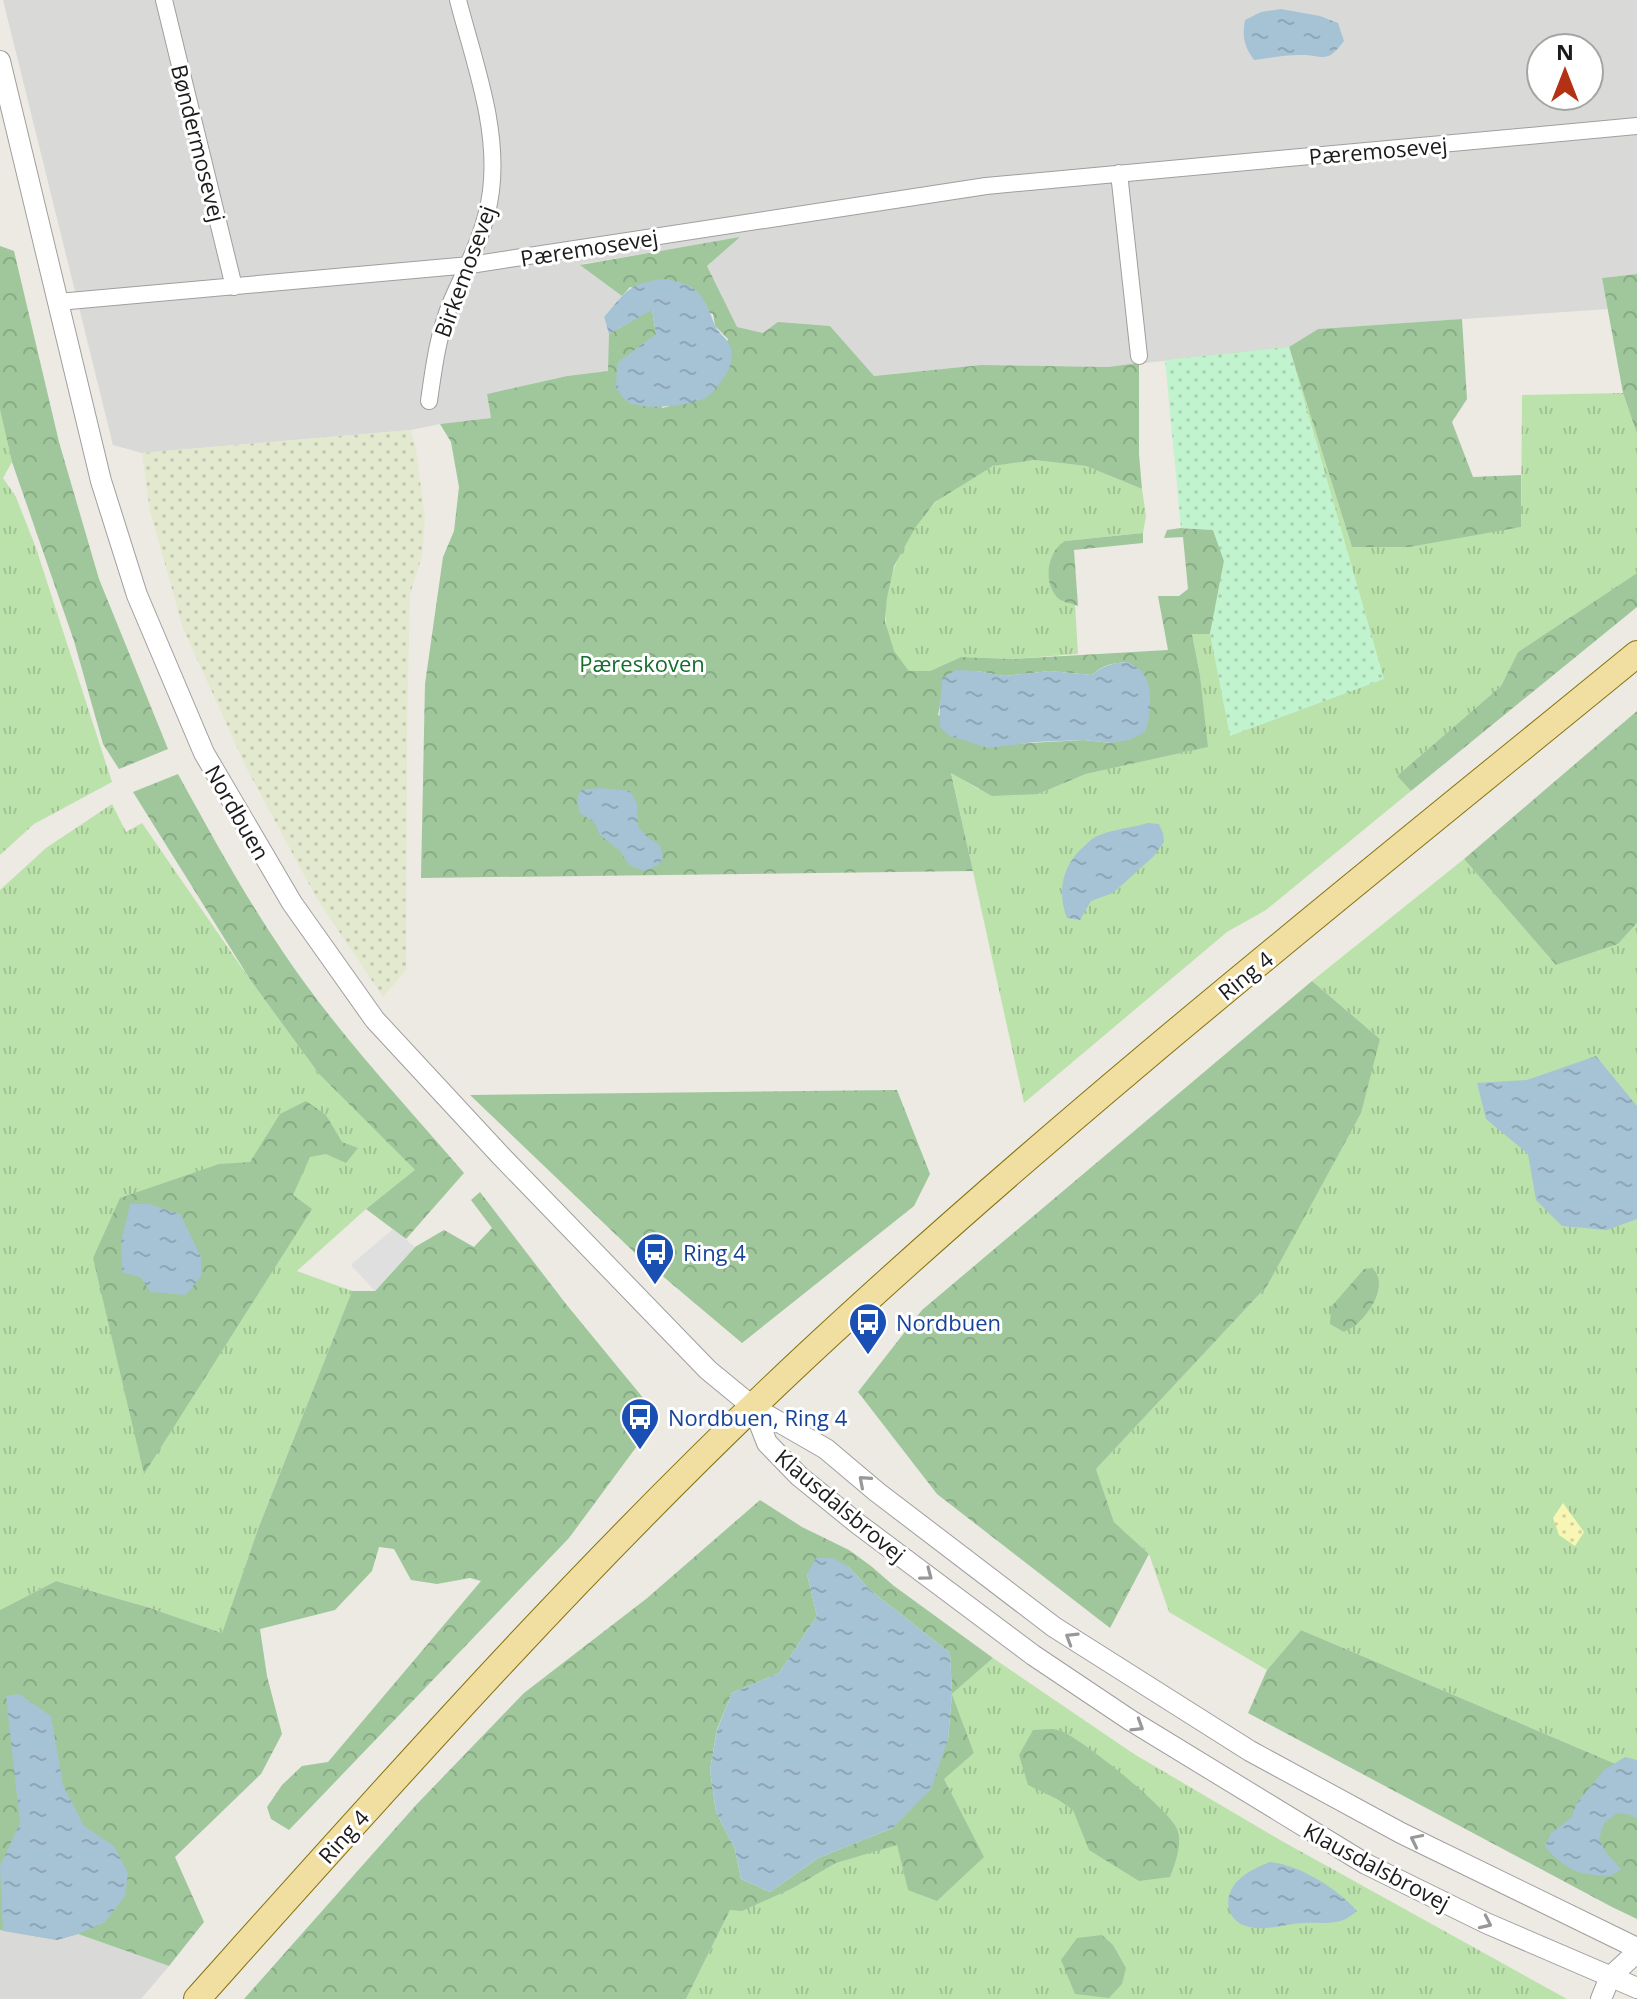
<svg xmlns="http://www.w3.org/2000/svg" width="1637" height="1999" font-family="'Open Sans',sans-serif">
<defs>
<pattern id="farmland-dots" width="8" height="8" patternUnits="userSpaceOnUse" patternTransform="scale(2)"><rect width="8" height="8" fill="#e2e9ce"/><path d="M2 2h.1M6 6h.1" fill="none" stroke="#c1c7b0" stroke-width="1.8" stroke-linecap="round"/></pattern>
<pattern id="grass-tufts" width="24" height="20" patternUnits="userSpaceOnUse" patternTransform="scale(2)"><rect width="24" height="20" fill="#bce2ac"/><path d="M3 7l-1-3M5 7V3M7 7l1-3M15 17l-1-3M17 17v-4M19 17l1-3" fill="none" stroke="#a1c193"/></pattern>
<pattern id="forest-crowns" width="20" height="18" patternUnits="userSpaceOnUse" patternTransform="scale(2)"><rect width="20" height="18" fill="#9fc79b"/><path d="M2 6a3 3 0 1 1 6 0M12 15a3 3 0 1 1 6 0" fill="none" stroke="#88aa85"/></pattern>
<pattern id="sand-dots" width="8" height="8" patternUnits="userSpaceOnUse" patternTransform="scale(2)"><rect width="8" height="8" fill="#f7f6b5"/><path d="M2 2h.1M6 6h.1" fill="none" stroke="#d3d29b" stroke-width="1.8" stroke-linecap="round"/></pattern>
<pattern id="park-dots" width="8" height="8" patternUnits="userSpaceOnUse" patternTransform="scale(2)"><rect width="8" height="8" fill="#c2f3cf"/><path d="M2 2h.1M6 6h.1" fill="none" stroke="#a6d0b1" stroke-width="1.8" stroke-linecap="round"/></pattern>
<pattern id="water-ripples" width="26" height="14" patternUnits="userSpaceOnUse" patternTransform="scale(2)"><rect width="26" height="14" fill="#a6c2d5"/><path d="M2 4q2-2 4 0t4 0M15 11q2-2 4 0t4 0" fill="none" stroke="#8ea6b6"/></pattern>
</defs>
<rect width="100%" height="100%" fill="#eceae2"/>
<path fill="#d9d9d8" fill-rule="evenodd" d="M3,0H1637V274L1602,278L1608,309L1318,329L1289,347L1108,367L981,365L873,376L830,326L763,333L737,328L707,266L738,238L581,264L622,296L604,317L609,334V371L567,376L487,394L491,418L440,424L411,430L142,453L113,445ZM1541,48H1589V96H1541Z
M0,1930L57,1940L78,1934L169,1966L141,1999H0Z"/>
<path fill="url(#farmland-dots)" d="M411,430L416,450L425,518L422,556L410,594L407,726L406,970L383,997L316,897L247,769L183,628L150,511L142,453Z"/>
<path fill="url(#grass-tufts)" d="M1289,347L1352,547L1521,527L1522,395L1623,393L1637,434V573L1518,652L1501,686L1397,776L1411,791L1266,910L1227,932L1024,1103L951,772L978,789L1038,794L1086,774L1207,747L1200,675L1192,634H1211L1165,360Z
M0,410L12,462L3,478L16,497L36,548L112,782L34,824L0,855Z
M1034,460L1086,466L1142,489L1146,516L1143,533L1065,541L1062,601L1075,604L1078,654L1013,659L961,657L930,671H909C904,665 898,658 894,651C871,605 900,538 934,504C945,493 978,473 992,467C1004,462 1021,462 1034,460Z
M112,804L126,832L142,823L251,981L319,1074L416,1171L366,1209L297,1271L352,1291L258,1529L222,1633L147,1607L56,1581L0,1610V890L46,848Z
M1464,859L1556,965L1618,944L1637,923V1773L1301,1630L1267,1670L1169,1612L1149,1554L1114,1522L1096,1469L1267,1286L1380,1039L1312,981Z
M993,1658L1134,1754L1280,1840L1567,1999H686L730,1910L793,1888L836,1863L897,1844L908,1889L943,1779L974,1753L952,1694Z"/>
<path fill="url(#forest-crowns)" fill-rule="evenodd" d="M740,237L707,266L737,327L763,333L778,322L830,326L874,376L981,365L1108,367L1139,363V454L1142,489L1086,466L1034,460L993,466L935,502L915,528L894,566L887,598L885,621L894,651L909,671H930L961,657L1013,659L1168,650L1158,596H1179L1188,589L1183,537L1164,538L1167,530L1181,528L1213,530L1224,561L1210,634H1192L1200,675L1208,747L1086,774L1038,794L992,796L951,773L973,871L421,878L425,684L443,557L454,531L459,487L451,442L440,424L491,418L487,394L567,376L608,371L609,334L652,309L656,334L662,408L707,397L728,339L715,326L713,314L630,287L622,296L580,265ZM1128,662L1111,743L1084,740L1012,744L938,715L942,696L977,671L1004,676L1050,671L1092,675C1104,664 1113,663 1128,662Z
M0,246L14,251L59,442L99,579L168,749L119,769L103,744L74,641L12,462L0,410Z
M1637,274V434L1623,393L1602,278Z
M1462,319L1467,399L1452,422L1473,477L1521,475V527L1409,547H1352L1289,347L1318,329Z
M1143,533V543L1074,550L1078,606C1072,603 1064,603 1059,599C1042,584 1047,551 1065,541Z
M1637,573V607L1411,791L1397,776L1501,686L1518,652Z
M1637,711V923L1618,944L1556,965L1464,859Z
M178,774C211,834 244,895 283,952C335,1030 403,1102 464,1173L406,1239L366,1209L415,1170L319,1074L251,981L133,792Z
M1312,981L1380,1039L1361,1113L1267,1286L1096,1469L1114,1522L1149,1554L1110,1628L937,1494L858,1392L922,1310Z
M897,1090L930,1174L914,1206L742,1343L634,1252L470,1095Z
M306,1101L326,1115L342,1142L358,1148L346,1163L326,1154L310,1157L293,1195L312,1209L144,1474L93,1258L120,1198L219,1164L250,1162L280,1114Z
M480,1192L566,1304L653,1410L655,1424L637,1446L569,1538L289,1830L271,1819L267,1807L282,1785L302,1766L328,1762L481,1581L470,1578L437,1584L411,1580L394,1549L379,1547L372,1571L335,1610L260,1629L267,1676L282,1734L261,1774L175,1857L204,1922L169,1966L78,1934L57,1940L0,1930V1610L56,1581L147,1607L222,1633L258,1529L352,1291H375L415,1247L444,1230L474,1247L492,1228L471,1200Z
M1372,1268C1388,1282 1373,1309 1360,1321C1356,1326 1349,1329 1344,1332L1330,1324L1331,1307L1364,1269Z
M760,1500L802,1527L849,1550L871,1566L894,1586L993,1658L952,1694L974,1753L944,1779L984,1857L937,1901L908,1890L897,1845L836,1863L793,1888L742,1911L730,1910L686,1999H244L416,1805L524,1693L646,1599ZM848,1566L870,1590L950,1653L952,1694L948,1739L893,1828L818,1858L770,1892L741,1879L735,1849L716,1812L710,1770L717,1729L732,1693L779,1673L817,1616L807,1574Z
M1301,1630L1637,1773V1919L1612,1907L1248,1713L1267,1670Z
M1033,1730C1040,1730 1051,1728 1058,1730C1077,1734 1171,1811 1177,1829C1183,1843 1175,1864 1170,1877L1139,1881L1089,1850L1073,1810L1057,1799L1028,1785L1019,1755Z
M1102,1935L1113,1945L1126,1968L1122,1984L1109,1998L1075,1994L1061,1960L1077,1938Z"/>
<path fill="url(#sand-dots)" d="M1563,1503L1584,1532L1575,1546L1559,1535L1553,1518Z"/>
<path fill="url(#park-dots)" d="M1289,347L1384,679L1230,736L1210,634L1224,561L1213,530L1181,528L1165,360Z"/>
<path fill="#dfdfdf" d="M393,1229L415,1247L375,1291L351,1265Z"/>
<path fill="url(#water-ripples)" d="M1281,9L1320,16L1338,23L1344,41C1325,66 1324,54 1299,55C1284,55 1269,58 1254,60C1244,46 1242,37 1245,20L1261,12Z
M663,279C696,283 703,293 714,323C719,338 735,338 731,361C730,371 715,392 707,397C693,406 643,411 628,402C623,399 619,392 616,388L617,363L656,334L652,310L609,334L604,317C627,291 627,284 663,279Z
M1128,662C1131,664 1136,666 1139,669C1155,682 1151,715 1145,732L1129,740L1111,743L1084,740L1035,742L988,748L950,736L940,727C938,711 942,695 942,678L956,670L977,671L1004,676L1050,671L1092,675C1104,665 1112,663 1128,662Z
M600,788L630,791L637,804L638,827L647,837L660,845L663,858L658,865L644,871L629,865L620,851L600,835L595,823L580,813L577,799L581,790Z
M1148,823L1159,824L1163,833L1164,842L1154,856L1113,893L1091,901L1080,920L1067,918C1057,892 1062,867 1082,848C1087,844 1092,838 1097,836C1113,829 1131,828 1148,823Z
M1596,1056L1637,1106V1219L1607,1230L1562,1226L1536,1200L1528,1154L1486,1119L1477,1083L1527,1080Z
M130,1204H149L180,1214L201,1257V1276L186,1295L151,1292L140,1277L122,1272L121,1242Z
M816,1558H832L848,1566L870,1590L950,1653L952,1694L948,1739L931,1789L893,1828L818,1858L770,1892L741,1879L735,1849L716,1812L710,1770L717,1730L732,1693L779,1673L817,1616L807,1574Z
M19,1694L51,1716L63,1785L84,1826L114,1846L128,1873L125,1896L104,1923L78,1934L57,1940L3,1931L0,1866L20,1823L6,1696Z
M1625,1757L1637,1760V1819L1631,1815L1617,1813L1604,1823L1599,1839L1607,1854L1621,1869L1611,1876C1578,1875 1569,1872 1545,1847L1551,1833L1571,1818L1577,1803L1604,1770Z
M1270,1862C1298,1864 1338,1889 1357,1911C1350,1917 1344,1921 1335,1922C1325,1924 1313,1922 1303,1923C1285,1924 1264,1932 1246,1926C1223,1919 1223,1891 1242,1877C1250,1870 1260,1866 1270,1862Z"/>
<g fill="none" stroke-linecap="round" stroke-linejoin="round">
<defs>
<path id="minor" d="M164,0L234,287
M1119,173L1139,356
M58,302L470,265L986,186L1637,126
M429,401C434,366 438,333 452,300C468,264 486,231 491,191C499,127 474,62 458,0"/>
<path id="tertiary" d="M0,61L101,481L137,595L204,753L292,903L375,1020L501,1156L708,1370L753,1407L826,1449L877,1492L1054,1627L1250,1751L1401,1833L1637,1948
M753,1407L767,1443L799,1476L858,1524L1033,1655L1130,1720L1366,1864L1486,1923L1637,1988
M1601,1999L1610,1977L1637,1952"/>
<path id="primary" d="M197,1999C393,1780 589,1559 804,1358C1070,1110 1356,884 1637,654"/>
</defs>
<use href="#minor" stroke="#9f9f9f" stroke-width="18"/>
<use href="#tertiary" stroke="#9f9f9f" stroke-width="22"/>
<use href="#primary" stroke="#84730f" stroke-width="28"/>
<use href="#minor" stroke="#fff" stroke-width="16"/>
<use href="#tertiary" stroke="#fff" stroke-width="20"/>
<use href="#primary" stroke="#f1dea1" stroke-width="26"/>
</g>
<defs><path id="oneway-chevron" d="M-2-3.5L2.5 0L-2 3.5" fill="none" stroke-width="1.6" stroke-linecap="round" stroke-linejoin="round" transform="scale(2)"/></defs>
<g stroke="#989898">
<use href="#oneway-chevron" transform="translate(864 1481) rotate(-139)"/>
<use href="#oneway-chevron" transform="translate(927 1575) rotate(37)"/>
<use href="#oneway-chevron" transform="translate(1071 1638) rotate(-148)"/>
<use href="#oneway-chevron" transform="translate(1138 1726) rotate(32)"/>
<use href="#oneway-chevron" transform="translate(1416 1840) rotate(-154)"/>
<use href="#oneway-chevron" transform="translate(1486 1923) rotate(25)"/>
</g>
<defs>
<symbol id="bus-pin" viewBox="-11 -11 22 30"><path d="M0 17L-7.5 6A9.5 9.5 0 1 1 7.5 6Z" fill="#1a4fb4" stroke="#fff"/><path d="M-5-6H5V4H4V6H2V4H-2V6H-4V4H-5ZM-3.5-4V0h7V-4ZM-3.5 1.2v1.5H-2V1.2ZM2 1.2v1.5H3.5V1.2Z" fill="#fff"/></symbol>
</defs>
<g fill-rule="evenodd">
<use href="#bus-pin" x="633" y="1230" width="44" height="60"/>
<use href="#bus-pin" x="846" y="1300" width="44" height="60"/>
<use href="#bus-pin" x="618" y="1395" width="44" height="60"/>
</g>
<g text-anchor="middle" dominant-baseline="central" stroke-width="6" stroke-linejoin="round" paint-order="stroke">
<g font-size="22" fill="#1b1b1b" stroke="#fff">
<text transform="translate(199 143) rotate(76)">Bøndermosevej</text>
<text transform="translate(1378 150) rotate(-5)">Pæremosevej</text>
<text transform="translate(589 247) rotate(-9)">Pæremosevej</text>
<text transform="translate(464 271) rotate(-70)">Birkemosevej</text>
<text transform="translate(238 812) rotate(60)">Nordbuen</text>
<text transform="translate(1245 975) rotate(-39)">Ring 4</text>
<text transform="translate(841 1505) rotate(40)">Klausdalsbrovej</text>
<text transform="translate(343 1836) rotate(-48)">Ring 4</text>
<text transform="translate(1377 1866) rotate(28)">Klausdalsbrovej</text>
</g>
<g font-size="22" fill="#166d2e" stroke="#fff">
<text x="642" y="663">Pæreskoven</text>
</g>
<g font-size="22" fill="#164399" stroke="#fff" text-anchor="start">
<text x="683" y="1252">Ring 4</text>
<text x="896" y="1322">Nordbuen</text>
<text x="668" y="1417">Nordbuen, Ring 4</text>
</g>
</g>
<g transform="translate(1565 72)"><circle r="38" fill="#ffffff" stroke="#a4a4a4" stroke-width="2"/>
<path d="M0-6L14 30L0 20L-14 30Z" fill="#b33214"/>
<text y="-12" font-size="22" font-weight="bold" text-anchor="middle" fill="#1b1b1b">N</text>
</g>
</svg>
